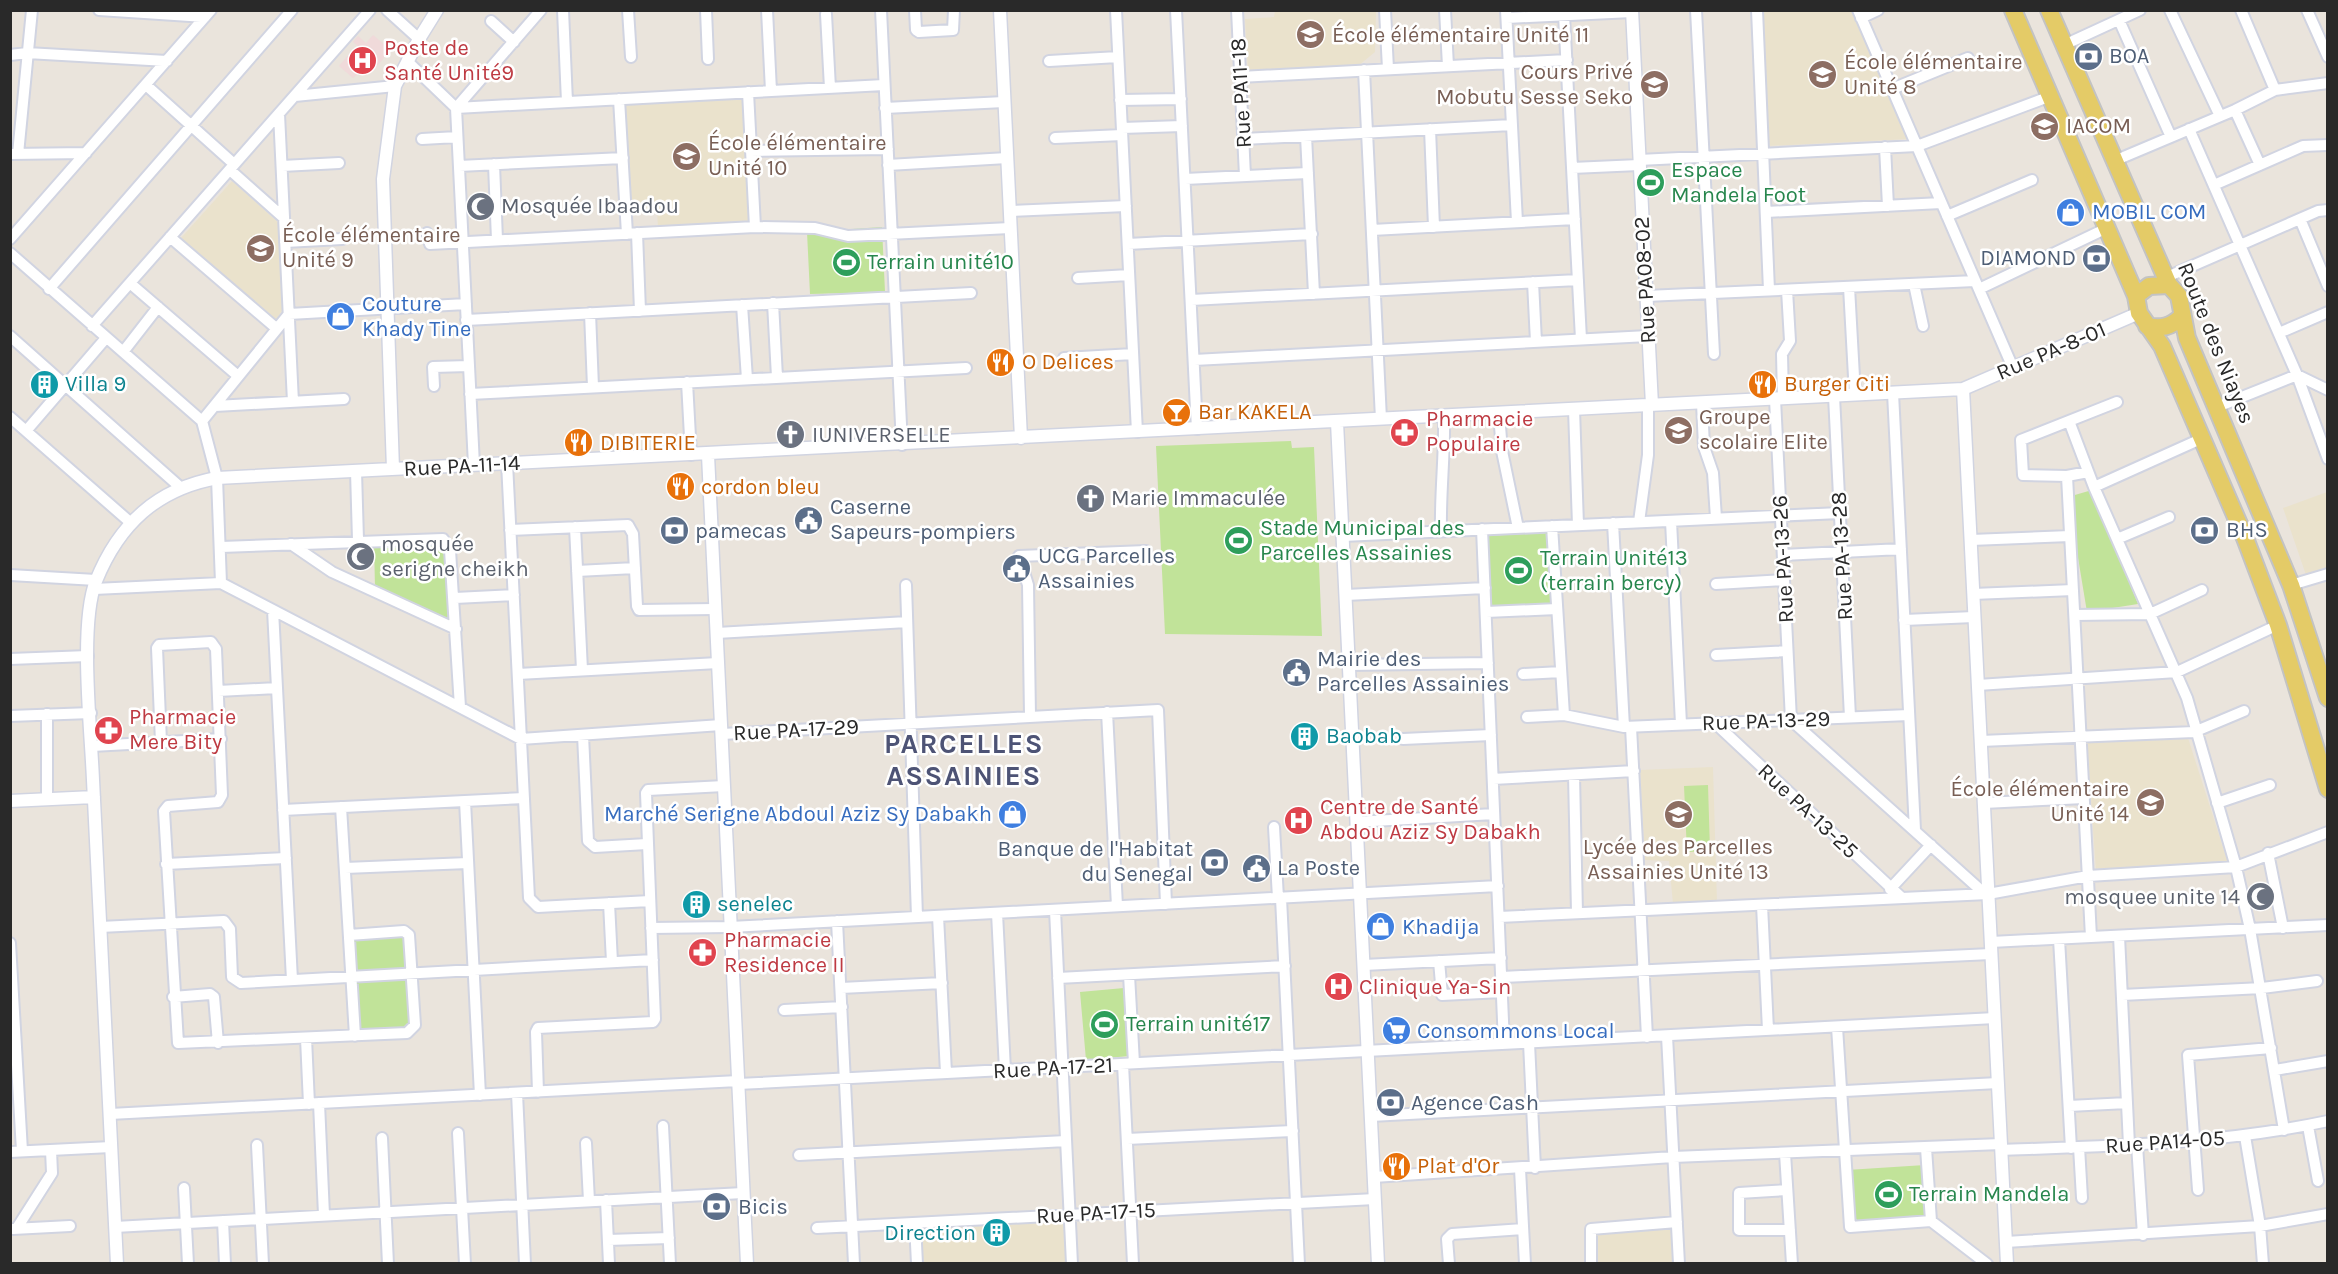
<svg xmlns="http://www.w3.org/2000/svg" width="2338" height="1274" font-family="Karla,sans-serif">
<rect width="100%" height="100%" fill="#eae4dc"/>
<path fill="#eae2cc" d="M1275,11H1376L1375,52L1358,66L1248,72L1245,19L1274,17Z
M1762,11H1852L1909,139L1767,146Z
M1642,78H1665L1666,92H1642Z
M745,95L750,222L658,227L657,211L630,212L625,101Z
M232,181L281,225L284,308L275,321L181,238Z
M2327,492V568L2306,575L2283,508Z
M2188,738L2227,860L2224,865L2096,871L2087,743Z
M1713,767L1717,903L1673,904L1669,861L1645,860L1640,770Z
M1066,1221L1068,1263H922L920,1227Z
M1671,1227L1672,1263H1597L1595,1233Z"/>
<path fill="#f0dada" d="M373,35L391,50L376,67L368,66L353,78L339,66L351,52L356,56L362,50L353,42L358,36L366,43Z"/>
<path fill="#c1e399" d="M882,227L885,292L810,294L807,232Z
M1291,441L1292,448L1314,447L1322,636L1165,634L1156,446Z
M2092,490L2138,604L2087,612L2068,497Z
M1549,533L1553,606L1488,610L1484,536Z
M444,542L451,623L375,588L374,543Z
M1708,785L1710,851L1687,852L1684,786Z
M406,929L411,1029L357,1032L353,932Z
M1124,988L1129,1056L1086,1060L1080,992Z
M1925,1165L1929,1218L1850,1223L1847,1170Z"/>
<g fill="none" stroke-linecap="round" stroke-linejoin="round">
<defs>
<path id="minor" d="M99,10L205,17
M387,10L419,39
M563,10L567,102
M628,10L631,57
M706,10L708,59
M767,10L771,91
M881,10L902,445
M915,10L916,30L919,32L953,30L954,10
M1116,10L1137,432
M1176,10L1197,429
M1237,10L1245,176
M1385,10L1388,69
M1445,10L1448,66
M1506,10L1517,222
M1696,10L1714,354
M1757,10L1769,290
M1858,10L2013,368
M2170,10L2220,116
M2241,10L2275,90
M2307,10L2328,57
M826,14L830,88
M1564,15L1581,339
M1507,18L1632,12
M1861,18L1878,10
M2119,20L2171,137
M491,21L514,42
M2064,45L2140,10
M10,55L27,53L167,61
M407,61L456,108L474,465
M1049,61L1118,57
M1364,70L1381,419
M1240,77L1567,60
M146,85L234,164
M1892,89L1968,58
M748,92L755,227
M295,96L395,86
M619,99L627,234
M1120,100L1181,99
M456,108L884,85
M456,108L541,10
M885,108L1004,102
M2235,110L2260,165
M279,114L293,402
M1122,128L1182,126
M1430,129L1434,227
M2189,129L2297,375L2328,459
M1306,136L1314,294
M1055,138L1122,135
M422,139L457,137
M1244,139L1512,125
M1885,147L1888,206
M751,151L888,149
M10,154L86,153
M18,154L32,10
M1639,160L1917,146L2051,96
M2114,161L2235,110L2275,90L2328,83
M494,164L497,240
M888,165L1007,158
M282,166L339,163
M459,166L623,158
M1572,168L1639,165
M230,170L284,218
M1185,179L1308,173
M2214,185L2303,146L2328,145
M1010,211L1126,206
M1766,212L1941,203
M1947,216L2032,180
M2300,219L2328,286
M1372,230L1575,219
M427,233L430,244L755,227L815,228L848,236L1010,228
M637,233L640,311
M170,237L276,328
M10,239L211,10
M285,242L342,239
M1128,244L1312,234
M10,253L202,421L217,478L221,583
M2167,277L2318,211L2328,210
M1078,278L1129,275
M1533,282L1536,342
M131,284L238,376
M1914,284L1923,326
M1849,287L1855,395
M49,289L292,10
M1979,289L2105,229
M1646,296L1975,281
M1191,300L1578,280
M773,303L777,377
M742,305L747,379
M590,313L593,387
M466,320L971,293
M92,326L370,10
M2279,333L2328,312
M10,336L180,487
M123,352L158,307
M1064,358L1133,354
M1194,360L1648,336
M687,382L691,455
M434,386L433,367L469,366
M1893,393L1915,830
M470,394L966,368
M1834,396L1850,717
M1783,398L1782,354L1790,341L1787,290
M1775,399L1791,720L1985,894
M1702,403L1704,447L1713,473L1716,518
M215,406L344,399
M2217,407L2297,375L2328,390
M1574,409L1578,525
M1499,414L1502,451L1518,528
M10,417L131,523
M202,421L289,314L466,304
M2069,421L2094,487L2187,698L2236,867L2250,929L2284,1130
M26,431L106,338
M507,463L529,898L538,907L650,901
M356,471L358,540
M2088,472L2067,476L2023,475L2021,440L2117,402
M2067,476L2091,937
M2094,487L2203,438
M1671,521L1681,724
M1639,522L1648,455V406
M1613,523L1624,727
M1552,526L1564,715
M575,527L582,670
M1482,529L1504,1044
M510,530L628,525L633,534L637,606L639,610L715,609
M1441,531C1440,493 1445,455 1444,416
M1343,536L1840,513
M2117,539L2169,517
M1971,540L2070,536
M291,544L332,572L456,629
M221,547L443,539L450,550L460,707
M1783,555L1901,549
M577,571L635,568
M10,575L96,580
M1716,584L1784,580
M906,585L917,917
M2291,585L2328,574
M94,589L221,583L521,739L721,725
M1973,594L2073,590
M1346,595L1485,588
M455,598L514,595
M273,610L292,980
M1486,612L1557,609
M2075,615L2150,614L2202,590
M1904,620L1974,617
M717,633L907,622
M1716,655L1787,651
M10,659L88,656
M1349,665L1488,663
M518,674L718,663
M1523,674L1561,672
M1978,685L2177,672L2278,625
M218,691L277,688
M1107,712L1117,906
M10,716L91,713
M1030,716L1028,585L1019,556L1146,551
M1527,717L1564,715L1624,727L1909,715
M1715,723L1902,898
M1631,727L1647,1037
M722,734L1158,710L1166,904
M583,735L588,841L595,847L647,844
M1403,739L1491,735
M1981,741L2194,732L2244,711
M161,742L157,648L159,645L211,642L216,649L222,795L218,802L168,806L164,811L178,1043L407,1033L415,1025L409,935L404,931L349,935
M92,746L221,739
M1574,775L1577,913
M1493,779L1634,771
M47,799V714
M465,801L480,1095
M1984,803L2084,798
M2217,803L2270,785
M341,807L355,1036
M283,810L524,798
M1356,822L1494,814
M1274,827L1278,898
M2268,853L2283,928
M166,864L286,858
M345,868L468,863
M1890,889L1931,845
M1281,898L1299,1264
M609,903L612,962
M1762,905L1768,1030
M1055,910L1072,1264
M997,913L1005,1070
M938,916L946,1073
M1499,917L1988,894L2088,876L2236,867L2328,832
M837,921L854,1264
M100,927L224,921L230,929L232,977L241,983L653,960
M651,928L730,927L1498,886
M2119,936L2129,1145
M2059,939L2071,1148
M1991,942L2328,925
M10,943L22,1151
M1439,961L1442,995L1502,992
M1364,965L1501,958
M1129,975L1134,1063
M1502,977L1991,954
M1058,978L1285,966
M841,988L942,983
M2122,995L2262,988L2317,981
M173,997L210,994L214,997L218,1043
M784,1010L842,1007
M1837,1027L1850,1227L1931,1221L1987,1264
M1667,1036L1679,1264
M306,1038L309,1104
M1529,1043L1535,1168
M1123,1064L1133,1264
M2275,1070L2328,1061
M738,1084L1995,1018
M538,1092L536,1032L538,1028L653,1022L655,1019L646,793L648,790L724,786
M517,1093L525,1264
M319,1103L324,1215
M2069,1106L2127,1103
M110,1114L738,1081
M1371,1116L1998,1083
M663,1126L670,1264
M2308,1126L2318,1181
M458,1133L465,1264
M2245,1136L2260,1226L2263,1264
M382,1138L388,1264
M1127,1139L1293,1131
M586,1143L589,1201
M257,1145L263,1264
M2137,1145L2143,1235
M2079,1147L2082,1198
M1926,1148L1931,1221
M2001,1150C2111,1146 2220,1144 2328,1121
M10,1152L111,1147
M1785,1153L1792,1264
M799,1155L1066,1141
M1520,1169L1525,1264
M1374,1177L1673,1157L2001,1144
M184,1188L188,1264
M1787,1190L1739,1193V1230H1790
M2198,1190L2188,1055L2271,1048
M606,1200L609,1264
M223,1221L225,1264
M915,1223L917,1264
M115,1227L743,1193
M17,1228L52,1173L51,1150
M817,1228L1375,1199
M13,1229L70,1226
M608,1240L669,1238
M2006,1242L2260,1226L2328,1214
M1449,1264L1447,1239L1452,1234L1523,1229
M1591,1264V1229L1677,1222"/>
<path id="tertiary" d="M1000,10L1021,438
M1632,10L1652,405
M1963,389L2007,1264
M1337,422L1378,1264
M708,455L747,1264
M393,469L383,179L395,86L419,39L437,10
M10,801L94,797
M117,1264C109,1102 101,941 93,780C91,731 79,624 96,581C119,524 157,489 217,478L1963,389L2139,313"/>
<path id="primary" d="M2013,10L2136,296L2139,313L2162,346L2245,538L2278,625L2328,789
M2049,10L2169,285L2179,296L2187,338L2291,585L2328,698
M2136,296L2149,286L2169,285
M2147,326C2161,329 2171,327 2181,317"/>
</defs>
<use href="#minor" stroke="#d1d4e1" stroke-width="14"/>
<use href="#tertiary" stroke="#d1d4e1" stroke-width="15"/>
<use href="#primary" stroke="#c3c3c3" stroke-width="20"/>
<use href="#minor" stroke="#fff" stroke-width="10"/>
<use href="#tertiary" stroke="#fff" stroke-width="12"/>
<use href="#primary" stroke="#e4cb67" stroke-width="16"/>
</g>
<defs>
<symbol id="school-disc" viewBox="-11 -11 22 22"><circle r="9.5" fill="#8d6e63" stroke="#fff"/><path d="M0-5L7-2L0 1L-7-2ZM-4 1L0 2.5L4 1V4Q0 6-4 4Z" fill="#fff"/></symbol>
<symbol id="bank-disc" viewBox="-11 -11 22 22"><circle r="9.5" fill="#5c6f8a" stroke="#fff"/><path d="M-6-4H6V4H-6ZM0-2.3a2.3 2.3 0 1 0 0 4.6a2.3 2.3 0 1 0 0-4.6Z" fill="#fff"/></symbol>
<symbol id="hospital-disc" viewBox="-11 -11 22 22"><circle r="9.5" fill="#e0444e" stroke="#fff"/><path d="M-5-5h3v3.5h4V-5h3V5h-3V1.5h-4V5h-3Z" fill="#fff"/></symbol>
<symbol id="university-disc" viewBox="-11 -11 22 22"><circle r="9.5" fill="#8d6e63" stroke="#fff"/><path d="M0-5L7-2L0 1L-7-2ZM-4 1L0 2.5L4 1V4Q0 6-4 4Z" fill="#fff"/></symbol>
<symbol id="stadium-disc" viewBox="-11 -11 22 22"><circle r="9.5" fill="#2e9e5b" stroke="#fff"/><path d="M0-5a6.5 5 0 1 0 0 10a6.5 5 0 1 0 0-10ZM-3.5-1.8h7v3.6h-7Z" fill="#fff"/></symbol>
<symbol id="mosque-disc" viewBox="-11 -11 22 22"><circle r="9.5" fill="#6b7280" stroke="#fff"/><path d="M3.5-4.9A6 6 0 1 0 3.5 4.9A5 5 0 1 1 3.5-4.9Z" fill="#fff"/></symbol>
<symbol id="shop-disc" viewBox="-11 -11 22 22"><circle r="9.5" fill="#3f7fe0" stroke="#fff"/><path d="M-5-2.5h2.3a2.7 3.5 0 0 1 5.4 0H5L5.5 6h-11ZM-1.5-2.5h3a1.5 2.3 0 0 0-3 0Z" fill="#fff"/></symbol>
<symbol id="restaurant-disc" viewBox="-11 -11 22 22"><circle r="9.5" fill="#e8710a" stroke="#fff"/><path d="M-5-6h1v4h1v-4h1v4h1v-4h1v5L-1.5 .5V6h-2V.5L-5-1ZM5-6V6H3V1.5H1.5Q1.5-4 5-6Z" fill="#fff"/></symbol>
<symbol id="building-disc" viewBox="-11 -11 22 22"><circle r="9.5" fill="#0f9aa8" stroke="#fff"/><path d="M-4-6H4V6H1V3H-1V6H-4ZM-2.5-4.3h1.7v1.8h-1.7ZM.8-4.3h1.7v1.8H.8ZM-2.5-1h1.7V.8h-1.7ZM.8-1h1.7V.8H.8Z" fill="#fff"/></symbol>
<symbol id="bar-disc" viewBox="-11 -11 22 22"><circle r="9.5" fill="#e8710a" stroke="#fff"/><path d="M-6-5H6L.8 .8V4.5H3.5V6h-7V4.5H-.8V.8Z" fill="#fff"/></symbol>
<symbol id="pharmacy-disc" viewBox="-11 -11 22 22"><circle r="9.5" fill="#e0444e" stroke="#fff"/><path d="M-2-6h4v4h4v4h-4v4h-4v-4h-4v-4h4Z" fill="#fff"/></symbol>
<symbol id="church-disc" viewBox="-11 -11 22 22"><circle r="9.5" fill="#6b7280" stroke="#fff"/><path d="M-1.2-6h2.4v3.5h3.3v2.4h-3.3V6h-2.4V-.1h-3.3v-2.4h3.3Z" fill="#fff"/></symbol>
<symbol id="civic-disc" viewBox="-11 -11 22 22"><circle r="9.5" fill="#5c6f8a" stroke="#fff"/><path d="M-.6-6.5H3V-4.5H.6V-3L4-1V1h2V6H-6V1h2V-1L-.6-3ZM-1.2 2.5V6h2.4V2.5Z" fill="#fff"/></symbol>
<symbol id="supermarket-disc" viewBox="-11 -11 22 22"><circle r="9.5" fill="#3f7fe0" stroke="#fff"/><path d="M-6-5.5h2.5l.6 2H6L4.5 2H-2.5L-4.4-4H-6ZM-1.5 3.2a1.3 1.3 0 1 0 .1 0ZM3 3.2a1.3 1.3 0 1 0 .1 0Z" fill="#fff"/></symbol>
</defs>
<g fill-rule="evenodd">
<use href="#school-disc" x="1294" y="18" width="33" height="33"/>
<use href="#bank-disc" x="2072" y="40" width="33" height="33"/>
<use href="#hospital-disc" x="346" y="44" width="33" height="33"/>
<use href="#school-disc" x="1806" y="58" width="33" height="33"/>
<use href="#school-disc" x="1638" y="68" width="33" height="33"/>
<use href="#university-disc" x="2028" y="110" width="33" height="33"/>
<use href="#school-disc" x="670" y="140" width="33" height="33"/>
<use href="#stadium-disc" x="1634" y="166" width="33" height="33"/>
<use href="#mosque-disc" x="464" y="190" width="33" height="33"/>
<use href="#shop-disc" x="2054" y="196" width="33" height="33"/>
<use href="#school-disc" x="244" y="232" width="33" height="33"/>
<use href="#bank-disc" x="2080" y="242" width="33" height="33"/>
<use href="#stadium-disc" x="830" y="246" width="33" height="33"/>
<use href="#shop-disc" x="324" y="300" width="33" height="33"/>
<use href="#restaurant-disc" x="984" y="346" width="33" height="33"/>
<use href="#building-disc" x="28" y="368" width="33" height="33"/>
<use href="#restaurant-disc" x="1746" y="368" width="33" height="33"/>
<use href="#bar-disc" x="1160" y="396" width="33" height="33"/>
<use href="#school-disc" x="1662" y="414" width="33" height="33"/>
<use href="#pharmacy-disc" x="1388" y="416" width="33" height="33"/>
<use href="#church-disc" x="774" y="418" width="33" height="33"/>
<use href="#restaurant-disc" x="562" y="426" width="33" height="33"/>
<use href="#restaurant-disc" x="664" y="470" width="33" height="33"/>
<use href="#church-disc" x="1074" y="482" width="33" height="33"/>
<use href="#civic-disc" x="792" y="504" width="33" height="33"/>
<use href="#bank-disc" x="2188" y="514" width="33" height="33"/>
<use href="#bank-disc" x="658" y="514" width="33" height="33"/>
<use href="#stadium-disc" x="1222" y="524" width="33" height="33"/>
<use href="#mosque-disc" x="344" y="540" width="33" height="33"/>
<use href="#civic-disc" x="1000" y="552" width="33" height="33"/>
<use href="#stadium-disc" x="1502" y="554" width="33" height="33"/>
<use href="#civic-disc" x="1280" y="656" width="33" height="33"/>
<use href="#pharmacy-disc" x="92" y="714" width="33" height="33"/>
<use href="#building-disc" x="1288" y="720" width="33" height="33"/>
<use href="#school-disc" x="2134" y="786" width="33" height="33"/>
<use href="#shop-disc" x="996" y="798" width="33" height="33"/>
<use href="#school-disc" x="1662" y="798" width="33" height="33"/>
<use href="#hospital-disc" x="1282" y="804" width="33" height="33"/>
<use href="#bank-disc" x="1198" y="846" width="33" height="33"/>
<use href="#civic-disc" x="1240" y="852" width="33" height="33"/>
<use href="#mosque-disc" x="2244" y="880" width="33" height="33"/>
<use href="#building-disc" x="680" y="888" width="33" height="33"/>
<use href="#shop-disc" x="1364" y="910" width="33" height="33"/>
<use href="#pharmacy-disc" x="686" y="936" width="33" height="33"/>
<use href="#hospital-disc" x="1322" y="970" width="33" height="33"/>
<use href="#stadium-disc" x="1088" y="1008" width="33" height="33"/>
<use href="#supermarket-disc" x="1380" y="1014" width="33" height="33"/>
<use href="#bank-disc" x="1374" y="1086" width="33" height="33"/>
<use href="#restaurant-disc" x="1380" y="1150" width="33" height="33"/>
<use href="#stadium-disc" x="1872" y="1178" width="33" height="33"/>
<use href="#bank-disc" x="700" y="1190" width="33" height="33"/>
<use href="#building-disc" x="980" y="1216" width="33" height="33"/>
</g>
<g text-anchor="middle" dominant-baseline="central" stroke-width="5" stroke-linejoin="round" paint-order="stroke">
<g font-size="22" fill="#785e54" stroke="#fff" text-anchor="start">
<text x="1332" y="35">École élémentaire Unité 11</text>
<text x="1844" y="62">École élémentaire<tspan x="1844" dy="25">Unité 8</tspan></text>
<text x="1633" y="72" text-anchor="end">Cours Privé<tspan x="1633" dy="25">Mobutu Sesse Seko</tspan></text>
<text x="2066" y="126">IACOM</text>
<text x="708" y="143">École élémentaire<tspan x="708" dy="25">Unité 10</tspan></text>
<text x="282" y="235">École élémentaire<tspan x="282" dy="25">Unité 9</tspan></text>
<text x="1699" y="417">Groupe<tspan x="1699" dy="25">scolaire Elite</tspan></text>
<text x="2129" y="789" text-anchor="end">École élémentaire<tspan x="2129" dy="25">Unité 14</tspan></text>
<text x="1678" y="847" text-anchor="middle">Lycée des Parcelles<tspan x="1678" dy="25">Assainies Unité 13</tspan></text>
</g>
<g font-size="22" fill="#be3a42" stroke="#fff" text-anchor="start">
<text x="384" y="48">Poste de<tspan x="384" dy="25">Santé Unité9</tspan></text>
<text x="1426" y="419">Pharmacie<tspan x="1426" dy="25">Populaire</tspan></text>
<text x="129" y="717">Pharmacie<tspan x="129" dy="25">Mere Bity</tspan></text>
<text x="1320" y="807">Centre de Santé<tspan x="1320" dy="25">Abdou Aziz Sy Dabakh</tspan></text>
<text x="724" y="940">Pharmacie<tspan x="724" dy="25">Residence II</tspan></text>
<text x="1359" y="987">Clinique Ya-Sin</text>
</g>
<g font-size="22" fill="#4e5e75" stroke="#fff" text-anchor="start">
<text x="2109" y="56">BOA</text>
<text x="2076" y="258" text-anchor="end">DIAMOND</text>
<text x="830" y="507">Caserne<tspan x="830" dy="25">Sapeurs-pompiers</tspan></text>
<text x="2226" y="530">BHS</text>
<text x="695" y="531">pamecas</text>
<text x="1038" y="556">UCG Parcelles<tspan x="1038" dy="25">Assainies</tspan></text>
<text x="1317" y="659">Mairie des<tspan x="1317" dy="25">Parcelles Assainies</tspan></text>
<text x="1193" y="849" text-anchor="end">Banque de l'Habitat<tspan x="1193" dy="25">du Senegal</tspan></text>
<text x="1277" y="868">La Poste</text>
<text x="1411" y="1103">Agence Cash</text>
<text x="738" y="1207">Bicis</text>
</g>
<g font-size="22" fill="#292929" stroke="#fff">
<text transform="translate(1241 93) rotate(-93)">Rue PA11-18</text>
<text transform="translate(1645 280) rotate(-93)">Rue PA08-02</text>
<text transform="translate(2216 343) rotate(68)">Route des Niayes</text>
<text transform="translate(2051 351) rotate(-23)">Rue PA-8-01</text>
<text transform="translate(462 466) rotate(-3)">Rue PA-11-14</text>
<text transform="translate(1842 556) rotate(-93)">Rue PA-13-28</text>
<text transform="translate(1783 559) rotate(-93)">Rue PA-13-26</text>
<text transform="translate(1766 721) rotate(-2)">Rue PA-13-29</text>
<text transform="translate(796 730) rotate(-3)">Rue PA-17-29</text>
<text transform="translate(1808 811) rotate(43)">Rue PA-13-25</text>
<text transform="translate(1053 1068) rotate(-3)">Rue PA-17-21</text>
<text transform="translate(2165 1142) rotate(-4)">Rue PA14-05</text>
<text transform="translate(1096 1213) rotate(-3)">Rue PA-17-15</text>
</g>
<g font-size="22" fill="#27864d" stroke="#fff" text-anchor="start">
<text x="1671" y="170">Espace<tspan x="1671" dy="25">Mandela Foot</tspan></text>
<text x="867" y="262">Terrain unité10</text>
<text x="1260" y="528">Stade Municipal des<tspan x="1260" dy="25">Parcelles Assainies</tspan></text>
<text x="1540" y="558">Terrain Unité13<tspan x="1540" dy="25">(terrain bercy)</tspan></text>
<text x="1126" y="1024">Terrain unité17</text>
<text x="1909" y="1194">Terrain Mandela</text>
</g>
<g font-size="22" fill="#5b616d" stroke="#fff" text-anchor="start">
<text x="501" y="206">Mosquée Ibaadou</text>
<text x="812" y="435">IUNIVERSELLE</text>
<text x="1111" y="498">Marie Immaculée</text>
<text x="381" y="544">mosquée<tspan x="381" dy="25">serigne cheikh</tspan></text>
<text x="2240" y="897" text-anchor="end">mosquee unite 14</text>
</g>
<g font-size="22" fill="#366cbe" stroke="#fff" text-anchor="start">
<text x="2092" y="212">MOBIL COM</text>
<text x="362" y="304">Couture<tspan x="362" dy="25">Khady Tine</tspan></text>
<text x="992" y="814" text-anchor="end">Marché Serigne Abdoul Aziz Sy Dabakh</text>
<text x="1402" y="927">Khadija</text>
<text x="1417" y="1031">Consommons Local</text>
</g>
<g font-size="22" fill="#c56008" stroke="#fff" text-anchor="start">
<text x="1022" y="362">O Delices</text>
<text x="1784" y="384">Burger Citi</text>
<text x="1198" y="412">Bar KAKELA</text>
<text x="600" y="443">DIBITERIE</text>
<text x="701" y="487">cordon bleu</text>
<text x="1417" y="1166">Plat d'Or</text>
</g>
<g font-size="22" fill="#0d838f" stroke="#fff" text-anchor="start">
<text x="65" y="384">Villa 9</text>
<text x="1326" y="736">Baobab</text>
<text x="717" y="904">senelec</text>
<text x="976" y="1233" text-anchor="end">Direction</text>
</g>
<g font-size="28" font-weight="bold" letter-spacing="1.5" fill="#4d5375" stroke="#fff">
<text x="964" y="743">PARCELLES<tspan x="964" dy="32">ASSAINIES</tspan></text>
</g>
</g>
<rect width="2338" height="1274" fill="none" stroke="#292929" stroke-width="24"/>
</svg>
